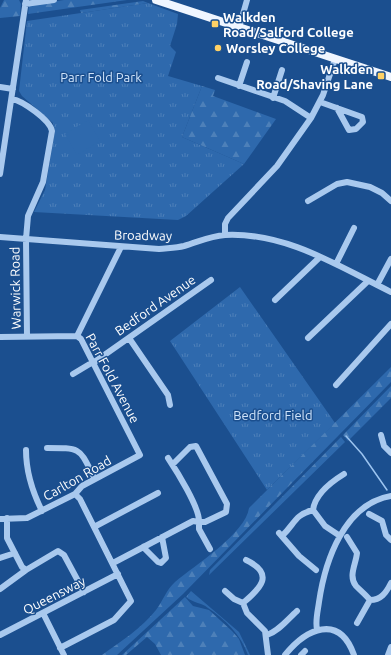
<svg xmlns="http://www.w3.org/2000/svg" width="391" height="655" font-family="Ubuntu,sans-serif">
<defs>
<pattern id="grass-tufts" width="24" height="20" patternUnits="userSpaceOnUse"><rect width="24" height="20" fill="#2e69ad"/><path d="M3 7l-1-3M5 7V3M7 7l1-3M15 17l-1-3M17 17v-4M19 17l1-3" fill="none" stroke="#4d80b9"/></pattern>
<pattern id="forest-firs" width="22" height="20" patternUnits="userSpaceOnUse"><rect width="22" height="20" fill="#2e69ad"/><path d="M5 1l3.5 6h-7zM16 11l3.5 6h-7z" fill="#4d80b9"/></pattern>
</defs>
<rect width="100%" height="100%" fill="#1b4f8f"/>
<path fill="url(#grass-tufts)" d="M148,3L178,14L177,24L170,46L176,52L168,76L202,86L182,137L244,164L186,216L178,220L34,212L45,190L55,131L53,123L22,96L19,91L27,21Z
M240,287L335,423L267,490L170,341Z
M191,591L239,632L250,655H248C241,635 225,619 208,608C201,602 195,604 186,597Z"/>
<path fill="url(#forest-firs)" d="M4,0H19L21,4L20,16L0,18V8Z
M64,0H127L28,14L29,5Z
M143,1L148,3L81,13L80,10Z
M202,86L215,90L213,96L276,119L244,164L182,137Z
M391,367V382L183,594L117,655H102C120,642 142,628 156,610C163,601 166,590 175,582C194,566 246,533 249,508Z
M391,386V398L348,441L343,435Z
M341,437L345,442L209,575L210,570Z
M185,597L193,606L209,610L232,631L239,639L245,655H161L155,644L147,637L126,655H122Z"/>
<path fill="#2e69ad" d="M88,120L100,141L77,155L65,134Z"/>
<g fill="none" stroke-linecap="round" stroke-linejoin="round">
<path stroke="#9cc4f0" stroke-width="1.5" d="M346,436L362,454L387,490"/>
<path stroke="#a9c9ee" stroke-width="6" d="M25,4L54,0
M239,28L247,0
M218,78L285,101L311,118
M239,86L247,62
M0,87L13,89
M273,98L282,70
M12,99C23,101 50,120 52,131L43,182L28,216L26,239L27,336
M320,102L362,117L363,122L356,129L349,130L337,108
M0,174L26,0
M308,201L337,184L347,182L370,187L382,193L391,201
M225,235V224L228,218L277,166L311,118L323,95L335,59
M0,237L159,249C167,248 176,248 184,246C198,242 210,236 225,235C286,232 338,266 391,292
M336,264L354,228
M377,285L391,259
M275,300L320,257
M0,337L77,336
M129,338L168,395L170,405
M308,338L368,281
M93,363L211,280
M73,374L93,362
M336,385L391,324
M381,435L384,446L391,453
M47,448C83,448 79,448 95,479
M26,450C26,472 32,491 42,511
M168,458C176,470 200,508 199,522H205L226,512L227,504L196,446L190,447L173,464
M369,514L382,521L386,535L391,540
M7,518V538L22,567L26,570
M0,519L27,518L75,494L82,486L140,455L81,339L77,336L121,247
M94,527L158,493
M279,533L299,556L316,570
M282,536C295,524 294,515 313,510
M340,536L325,526L313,510C315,494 331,482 344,474
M347,537L357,553C356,564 348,576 356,586C361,591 366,595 370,600C381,600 386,593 391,583
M143,547L158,562L161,563L166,558L162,537
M0,558L15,553
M246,560C275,574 261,588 243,603L247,613L265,631L268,655
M113,563L193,521L199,522V529L210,549
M0,589L26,570L58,551L64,555L84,592
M225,591L234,599L243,603
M43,613L64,655
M357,623L370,600
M317,629C315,621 318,610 319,602C325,561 344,504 391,496
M0,635L118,574
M267,635C279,631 287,620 297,611
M60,648L114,620L131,601L80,499L75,494
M285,655C306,629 339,613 354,655
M301,655L305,651
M388,655L391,647"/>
<path stroke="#f0f6ff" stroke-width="8" d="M156,0L391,77"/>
</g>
<g fill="#ffd166" stroke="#1b4f8f" stroke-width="1.5">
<rect x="211" y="20" width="8" height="8" rx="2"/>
<circle cx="218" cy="48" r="4"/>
<rect x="377" y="72" width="8" height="8" rx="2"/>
</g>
<g text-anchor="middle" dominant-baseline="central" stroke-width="3" stroke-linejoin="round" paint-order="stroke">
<g font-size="13" font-weight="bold" fill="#fff" stroke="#1b4f8f" text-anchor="start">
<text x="223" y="17">Walkden<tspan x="223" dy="15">Road/Salford College</tspan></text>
<text x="226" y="48">Worsley College</text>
<text x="373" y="69" text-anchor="end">Walkden<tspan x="373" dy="15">Road/Shaving Lane</tspan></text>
</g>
<g font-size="13" fill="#cfe3fa" stroke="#1b4f8f">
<text x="101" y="77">Parr Fold Park</text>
<text x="273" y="415">Bedford Field</text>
</g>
<g font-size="13" fill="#fff" stroke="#1b4f8f">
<text transform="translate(143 235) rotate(1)">Broadway</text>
<text transform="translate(15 288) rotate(-91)">Warwick Road</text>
<text transform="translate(155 305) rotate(-35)">Bedford Avenue</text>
<text transform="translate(113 378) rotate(62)">Parr Fold Avenue</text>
<text transform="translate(77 478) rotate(-30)">Carlton Road</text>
<text transform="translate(54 595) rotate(-27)">Queensway</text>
</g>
</g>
</svg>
